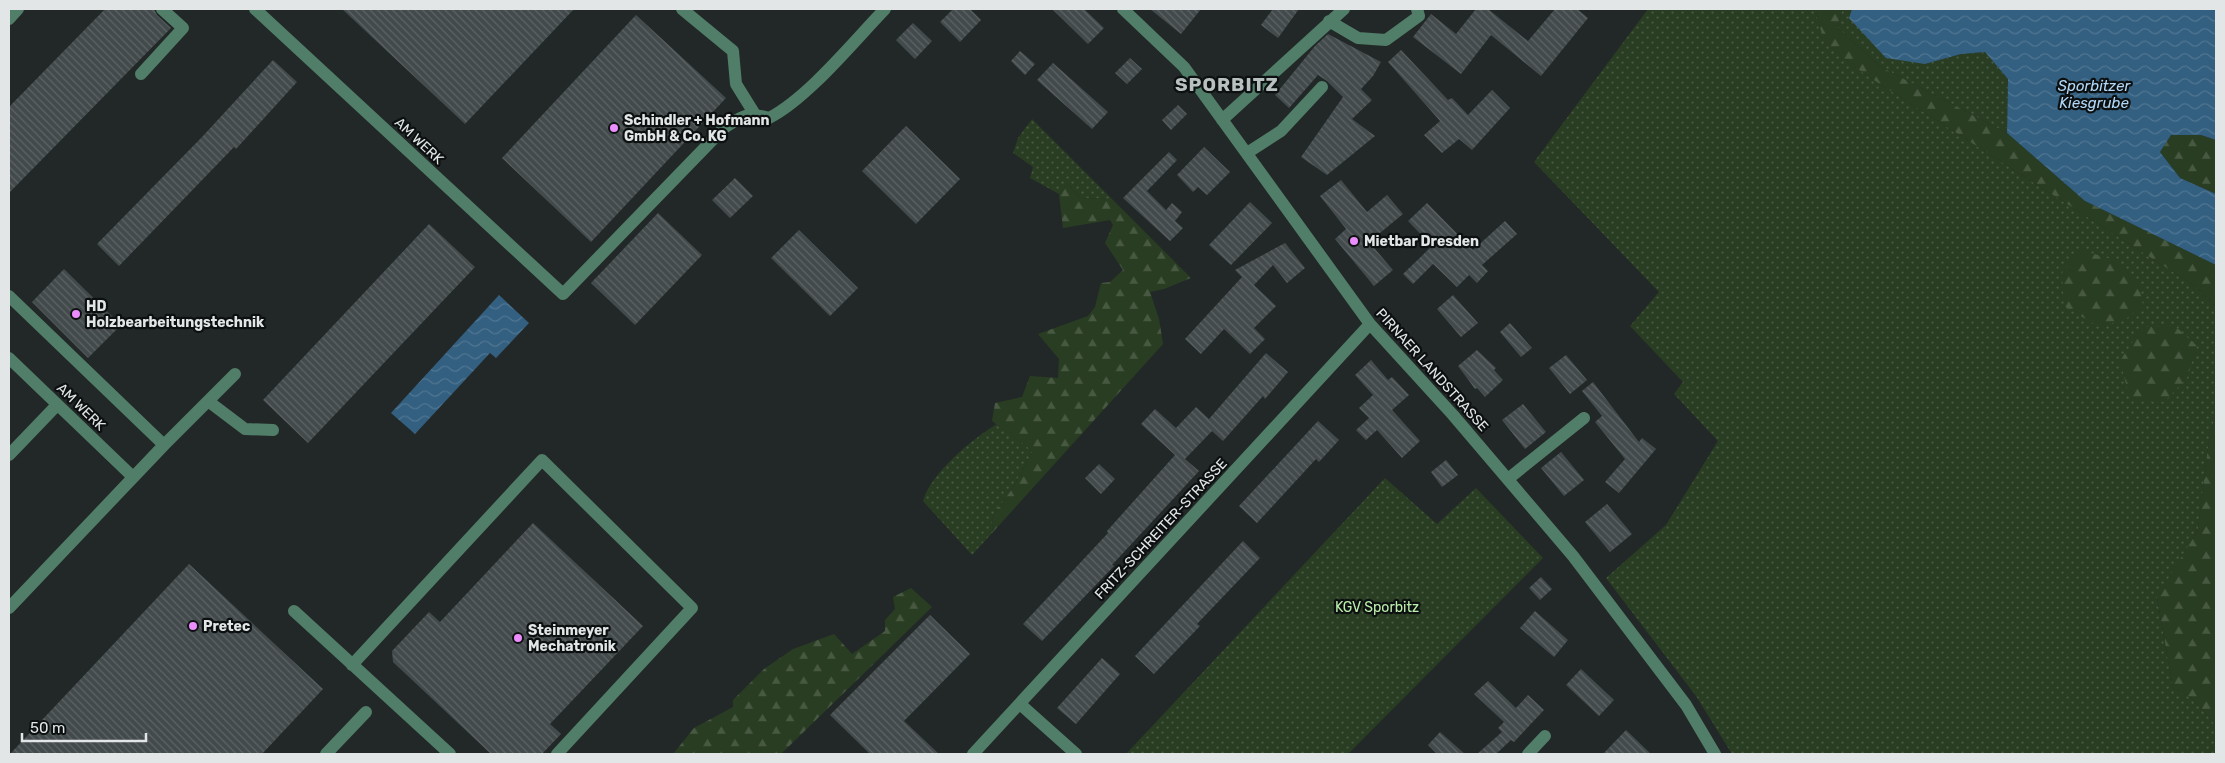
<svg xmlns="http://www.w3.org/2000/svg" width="2225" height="763" font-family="Rubik,sans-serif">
<defs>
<pattern id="grass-dots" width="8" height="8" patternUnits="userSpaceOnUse" patternTransform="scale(1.25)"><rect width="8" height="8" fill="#293d22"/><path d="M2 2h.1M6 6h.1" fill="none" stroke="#485942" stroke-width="1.8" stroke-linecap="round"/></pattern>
<pattern id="forest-firs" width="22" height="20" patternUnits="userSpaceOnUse" patternTransform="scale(1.25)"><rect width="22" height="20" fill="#293d22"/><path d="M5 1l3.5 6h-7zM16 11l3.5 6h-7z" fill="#485942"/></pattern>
<pattern id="water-waves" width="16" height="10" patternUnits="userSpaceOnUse" patternTransform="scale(1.25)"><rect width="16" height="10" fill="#335f80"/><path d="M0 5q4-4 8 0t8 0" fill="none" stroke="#507692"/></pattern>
<pattern id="building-back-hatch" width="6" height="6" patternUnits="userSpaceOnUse" patternTransform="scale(1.25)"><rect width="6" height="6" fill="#434a4b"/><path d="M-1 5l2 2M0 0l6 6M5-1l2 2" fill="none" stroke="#5e6465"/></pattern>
</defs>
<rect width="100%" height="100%" fill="#222827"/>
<path fill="url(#grass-dots)" d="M1648,9H1819L1816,14L1826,44L1866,75L2195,286L2216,307V414L2209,439L2198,530L2157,598L2173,688L2193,699L2216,726V754H1732L1696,696L1606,578L1666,525L1718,441L1674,394L1683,382L1630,326L1659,292L1534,162Z
M1842,9H1852L1850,18L1925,64L1961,54L1985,52L2008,79L2007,133L1881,67L1838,28Z
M1032,119L1112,199L1080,198L1068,184L1059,194L1030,178L1033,167L1013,153L1018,138Z
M997,424L1033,451L1012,489L992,517L993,532L972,555L923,501C931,473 972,439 997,424Z
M1385,478L1437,524L1476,488L1543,558L1348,754H1126Z"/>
<path fill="url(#forest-firs)" d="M1819,9H1842L1838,28L1881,67L2007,133L2085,201L2216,265V307L2195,286L1866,75L1825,44L1816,14Z
M2171,135H2201L2216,140V194L2180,178L2160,152Z
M1068,184L1080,198L1112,199L1191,278L1164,289L1150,292L1159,319L1163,344L993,532L992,517L1012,489L1033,451L992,421L995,403L1022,397L1030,376L1058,378L1059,359L1038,334L1088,316L1095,307L1101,283L1110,282L1123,270L1105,243L1113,225L1110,220L1063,228L1059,194Z
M2081,250L2114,260L2138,281L2143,305L2126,319L2099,327L2064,306L2062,273Z
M2175,326L2197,346L2187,378L2164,402L2134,401L2127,388L2120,361L2142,327Z
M2216,414V726L2193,699L2173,688L2157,597L2198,530L2209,439Z
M911,588L932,607L781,754H673L694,728L733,707V700L764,669L793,649L834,634L852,654L885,631V620L895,609L893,597Z"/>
<path fill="url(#water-waves)" d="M1852,9H2216V140L2201,135H2171L2160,152L2180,178L2216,194V265L2085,201L2007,133L2008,79L1985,52L1961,54L1925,64L1886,58L1849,18Z
M499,295L529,323L496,358L490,353L415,434L391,413Z"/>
<path fill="url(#building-back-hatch)" d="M105,9H154L157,15L171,28L9,193V107Z
M342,9H574L465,124Z
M953,9H970L981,20L960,42L940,22Z
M1052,9H1084L1104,28L1088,44Z
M1150,9H1201L1181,34Z
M1273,9H1299L1278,38L1261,25Z
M1476,9H1488L1528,41L1555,9H1577L1588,18L1541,76L1491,35L1461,74L1413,37L1431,14L1456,34Z
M636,15L726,98L591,242L502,158Z
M913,23L932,41L915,59L896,40Z
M1328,34L1381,62L1373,76L1361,89L1372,100L1352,119L1375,136L1327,175L1301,157L1343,97L1327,81L1318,75L1289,108L1275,95L1315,46Z
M1401,50L1448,100L1452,98L1468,115L1492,90L1510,108L1472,150L1459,139L1442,153L1424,135L1440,121L1388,62Z
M1020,51L1035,64L1025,75L1011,61Z
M1130,58L1142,69L1127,84L1115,73Z
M273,60L297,82L236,149L234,147L119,266L97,244L202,137Z
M1053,63L1108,112L1092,129L1037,80Z
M1178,105L1187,114L1171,130L1162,120Z
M906,126L960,179L916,224L862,171Z
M1204,147L1230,172L1207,195L1198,187L1193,192L1177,175Z
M1169,152L1177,160L1147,191L1166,210L1172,203L1182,212L1175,221L1183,228L1170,241L1123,198Z
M735,178L753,196L730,218L712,200Z
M1341,180L1367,212L1387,195L1403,214L1369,242L1393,270L1374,286L1335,239L1346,229L1320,196Z
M1250,202L1272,223L1231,265L1209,245Z
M1427,203L1473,250L1505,221L1517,234L1482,265L1488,271L1477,283L1469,275L1457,287L1433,264L1413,284L1403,274L1432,246L1408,221Z
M658,213L702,255L635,325L591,283Z
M429,224L475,267L308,443L263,400Z
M799,230L858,288L830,316L771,258Z
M1285,243L1305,268L1287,283L1273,265L1254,285L1276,306L1254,328L1265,339L1250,354L1224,329L1201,354L1185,339L1242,277L1235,270Z
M64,269L121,325L88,358L32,302Z
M1453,295L1478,323L1461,337L1437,309Z
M1510,323L1532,348L1521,357L1500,332Z
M1477,350L1496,368L1494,370L1503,380L1485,397L1477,388L1475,389L1458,366Z
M1266,353L1288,372L1265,399L1263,396L1223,441L1212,431L1185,459L1199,471L1112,565L1114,566L1042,641L1023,624L1108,533L1107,531L1175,455L1141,424L1155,409L1176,428L1196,407L1209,419Z
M1566,355L1587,380L1570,394L1549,368Z
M1371,360L1388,380L1392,377L1409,395L1392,410L1420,441L1402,458L1377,430L1366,440L1356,430L1369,418L1359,408L1373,395L1355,375Z
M1593,382L1639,442L1642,438L1656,449L1619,493L1605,482L1625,459L1595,422L1602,416L1582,391Z
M1523,404L1546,432L1525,449L1502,420Z
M1318,421L1339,440L1319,462L1316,459L1257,523L1239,506Z
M1561,452L1584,480L1564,496L1541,468Z
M1446,460L1458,475L1442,487L1431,472Z
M1099,464L1115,479L1101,494L1085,478Z
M1607,504L1632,534L1610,552L1585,522Z
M533,523L643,626L550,724L561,734L542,754H491L393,662L392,651L429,612L440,622Z
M1243,541L1260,558L1197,624L1200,626L1154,674L1135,656Z
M189,564L323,689L262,754H10Z
M1541,577L1552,589L1540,600L1529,588Z
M1535,611L1568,640L1554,657L1520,628Z
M930,615L970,654L904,721L939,754H870L830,715Z
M1102,658L1120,674L1076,724L1057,708Z
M1581,669L1614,700L1599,716L1566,685Z
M1488,681L1516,708L1528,695L1544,710L1514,742L1511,740L1496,754H1477L1502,732L1498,728L1504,722L1474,694Z
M1626,730L1651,754H1603Z
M1440,732L1465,754H1437L1428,745Z"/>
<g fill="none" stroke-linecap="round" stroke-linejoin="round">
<path stroke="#517e69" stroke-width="12" d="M255,9L563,294L724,128C743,116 747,111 769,118C808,98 854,41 885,9
M682,9L733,51L736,84L754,113
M1123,9L1184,67L1370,324L1453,415L1573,556L1686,705L1715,754
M9,19L18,9
M1329,21L1358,38L1386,40L1419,16L1417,9
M141,74L183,28L162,9
M1222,120L1344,9
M1247,153L1281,131L1322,87
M9,296L164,445
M9,358L133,477
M208,401L245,429L273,430
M9,455L57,405
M1508,479L1584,418
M9,608L164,445L235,374
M294,611L450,754
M352,665L542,460L692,608L557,754
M1020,704L1076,754
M326,754L366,712
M973,754L1370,324
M1528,754L1545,736"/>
</g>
<g fill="#eb8dfc" stroke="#0d1010" stroke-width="2">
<circle cx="614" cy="128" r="5"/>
<circle cx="1354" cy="241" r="5"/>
<circle cx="76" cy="314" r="5"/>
<circle cx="193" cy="626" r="5"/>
<circle cx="518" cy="638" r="5"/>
</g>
<g text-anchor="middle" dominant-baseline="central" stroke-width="4.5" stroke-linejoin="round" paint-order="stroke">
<g font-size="14" font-weight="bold" fill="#e2e6e6" stroke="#0d1010" text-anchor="start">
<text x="624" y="120">Schindler + Hofmann<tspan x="624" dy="16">GmbH &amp; Co. KG</tspan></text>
<text x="1364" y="241">Mietbar Dresden</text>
<text x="86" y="306">HD<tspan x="86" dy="16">Holzbearbeitungstechnik</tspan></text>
<text x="203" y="626">Pretec</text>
<text x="528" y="630">Steinmeyer<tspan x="528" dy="16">Mechatronik</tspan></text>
</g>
<g font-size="14" fill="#e2e6e6" stroke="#0d1010">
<text transform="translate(419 141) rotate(43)">AM WERK</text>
<text transform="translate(1432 370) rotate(48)">PIRNAER LANDSTRASSE</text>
<text transform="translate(81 407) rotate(44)">AM WERK</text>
<text transform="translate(1161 529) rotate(-47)">FRITZ-SCHREITER-STRASSE</text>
</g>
<g font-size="14" fill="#bceeab" stroke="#0d1010">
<text x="1377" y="607">KGV Sporbitz</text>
</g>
<g font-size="15" font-style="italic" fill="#b1d9f9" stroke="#0d1010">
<text x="2094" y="86">Sporbitzer<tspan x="2094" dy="17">Kiesgrube</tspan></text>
</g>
<g font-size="19" font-weight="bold" letter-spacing="1" fill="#b8c1c0" stroke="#0d1010">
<text x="1227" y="84">SPORBITZ</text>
</g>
</g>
<rect width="2225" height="763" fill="none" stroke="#e2e6e6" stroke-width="20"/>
<path d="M22 733v8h124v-8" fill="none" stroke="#e2e6e6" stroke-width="2.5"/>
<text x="30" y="733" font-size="15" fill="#e2e6e6" stroke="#0d1010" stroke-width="4" paint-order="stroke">50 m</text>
</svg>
